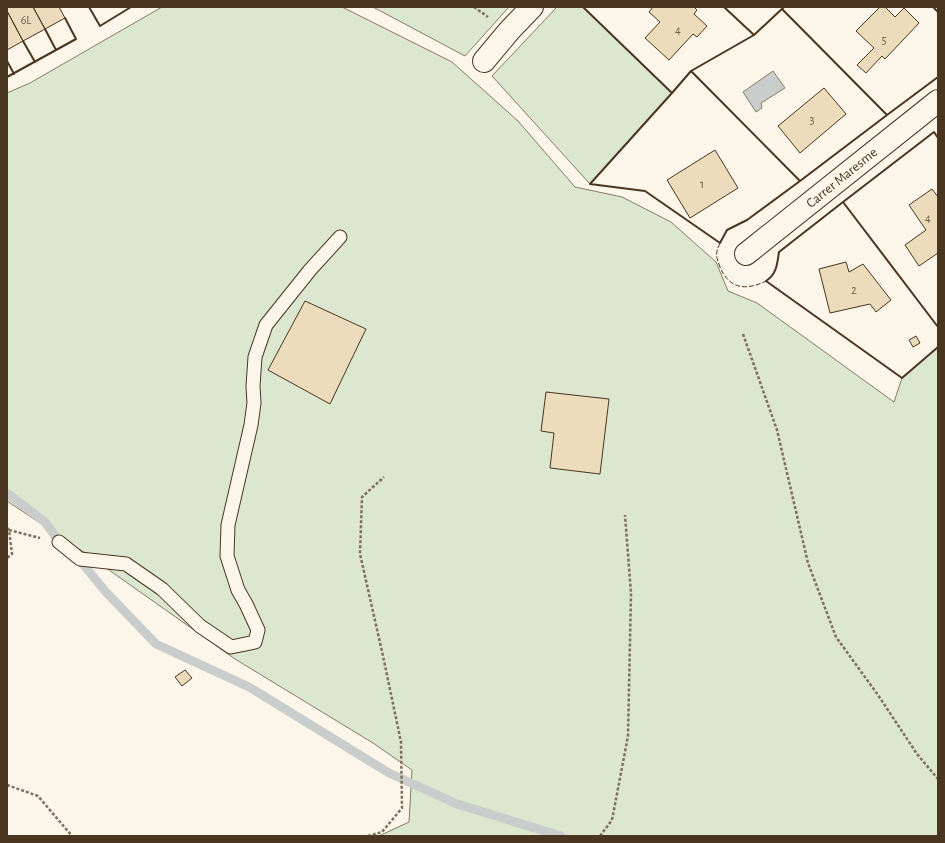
<svg xmlns="http://www.w3.org/2000/svg" width="945" height="843" font-family="'Alegreya Sans',sans-serif">
<rect width="100%" height="100%" fill="#fbf6e9"/>
<path fill="#dce7d0" stroke="#887966" d="M162,7H342L452,62L518,121L575,187L622,197L671,222L716,262L728,291L757,303L894,402L902,378L938,347V836H379L409,822L412,770L373,743L235,659L85,553L7,501V93L30,83Z
M373,7H509L465,56Z
M557,7H583L672,93L590,184L492,76Z"/>
<path fill="#c9cecd" stroke="#887966" d="M773,71L785,88L761,103L762,108L756,112L743,92Z"/>
<g fill="none" stroke-linecap="round" stroke-linejoin="round">
<path stroke="#c9cecd" stroke-width="9" d="M7,493L45,522L59,542L63,546
M78,558L105,591L156,644L249,687L389,773L457,804L561,836"/>
</g>
<path fill="#ecdcbc" stroke="#4a3520" d="M7,7H33L45,29L23,41L7,11Z
M33,7H59L65,18L45,29Z
M653,7H694L697,10L694,14L707,26L697,37L693,34L669,60L645,38L660,22L649,12Z
M880,7H885L895,17L904,8L919,23L885,59L882,56L866,73L857,65L874,48L856,31Z
M7,11L23,41L7,50Z
M824,88L846,114L800,153L778,126Z
M715,150L738,188L690,218L667,180Z
M932,189L938,197V253L919,266L905,245L926,230L909,205Z
M846,262L849,272L863,264L891,300L876,312L870,304L830,313L819,269Z
M305,301L366,329L330,404L268,370Z
M916,336L920,343L913,347L909,340Z
M546,392L609,399L600,474L550,468L554,433L541,431Z
M185,670L192,678L182,686L175,677Z"/>
<g fill="none" stroke-linecap="round" stroke-linejoin="round">
<defs>
<path id="lane" d="M59,542L80,559L126,564L162,589L200,626L231,647L255,642L258,630L246,604L238,590L227,556L228,525L251,425L254,403L253,386L255,357L266,325L310,270L340,237"/>
<path id="street" d="M484,61L509,31L532,7
M746,254L938,101"/>
</defs>
<use href="#lane" stroke="#4a3520" stroke-width="15"/>
<use href="#street" stroke="#4a3520" stroke-width="24"/>
<path stroke="#7f6f5c" stroke-width="2.5" stroke-dasharray="3 2" stroke-linecap="butt" d="M474,7L488,17
M743,334L777,430L808,563L836,637L878,695L917,754L938,779
M7,528L9,530L12,554L7,558
M9,530L40,538
M7,785L38,796L72,836
M368,836L382,832L402,808L401,742L383,656L360,554L362,497L384,477
M600,836L612,820L628,736L631,593L625,515"/>
<use href="#lane" stroke="#fbf6e9" stroke-width="13"/>
<use href="#street" stroke="#fbf6e9" stroke-width="22"/>
<path stroke="#4a3520" stroke-width="1" stroke-dasharray="5 2" stroke-linecap="butt" d="M720,243C715,254 716,256 720,267C729,289 746,291 766,281"/>
<path stroke="#4a3520" stroke-width="2" d="M89,7L100,26L131,7
M583,7L672,93L691,71L754,35
M724,7L754,35L784,7
M933,7L938,12
M782,9L887,115L938,77
M45,29L56,50
M23,41L35,62
M7,61L14,74
M691,71L800,181L887,115
M7,77L76,39L65,18
M672,93L590,184L645,191L720,243L727,230L747,220L800,181
M843,202L934,132L938,138
M938,327L843,202L779,252C777,264 777,274 766,281L902,378L938,347"/>
</g>
<g text-anchor="middle" dominant-baseline="central" stroke-width="3" stroke-linejoin="round" paint-order="stroke">
<g font-size="12" fill="#725f47">
<text x="26" y="20">6L</text>
<text x="678" y="30">4</text>
<text x="884" y="40">5</text>
<text x="812" y="120">3</text>
<text x="702" y="184">1</text>
<text x="928" y="218">4</text>
<text x="854" y="290">2</text>
</g>
<g font-size="14" fill="#4a3520" stroke="#fbf6e9">
<text transform="translate(842 178) rotate(-39)">Carrer Maresme</text>
</g>
</g>
<rect width="945" height="843" fill="none" stroke="#4a3520" stroke-width="16"/>
</svg>
